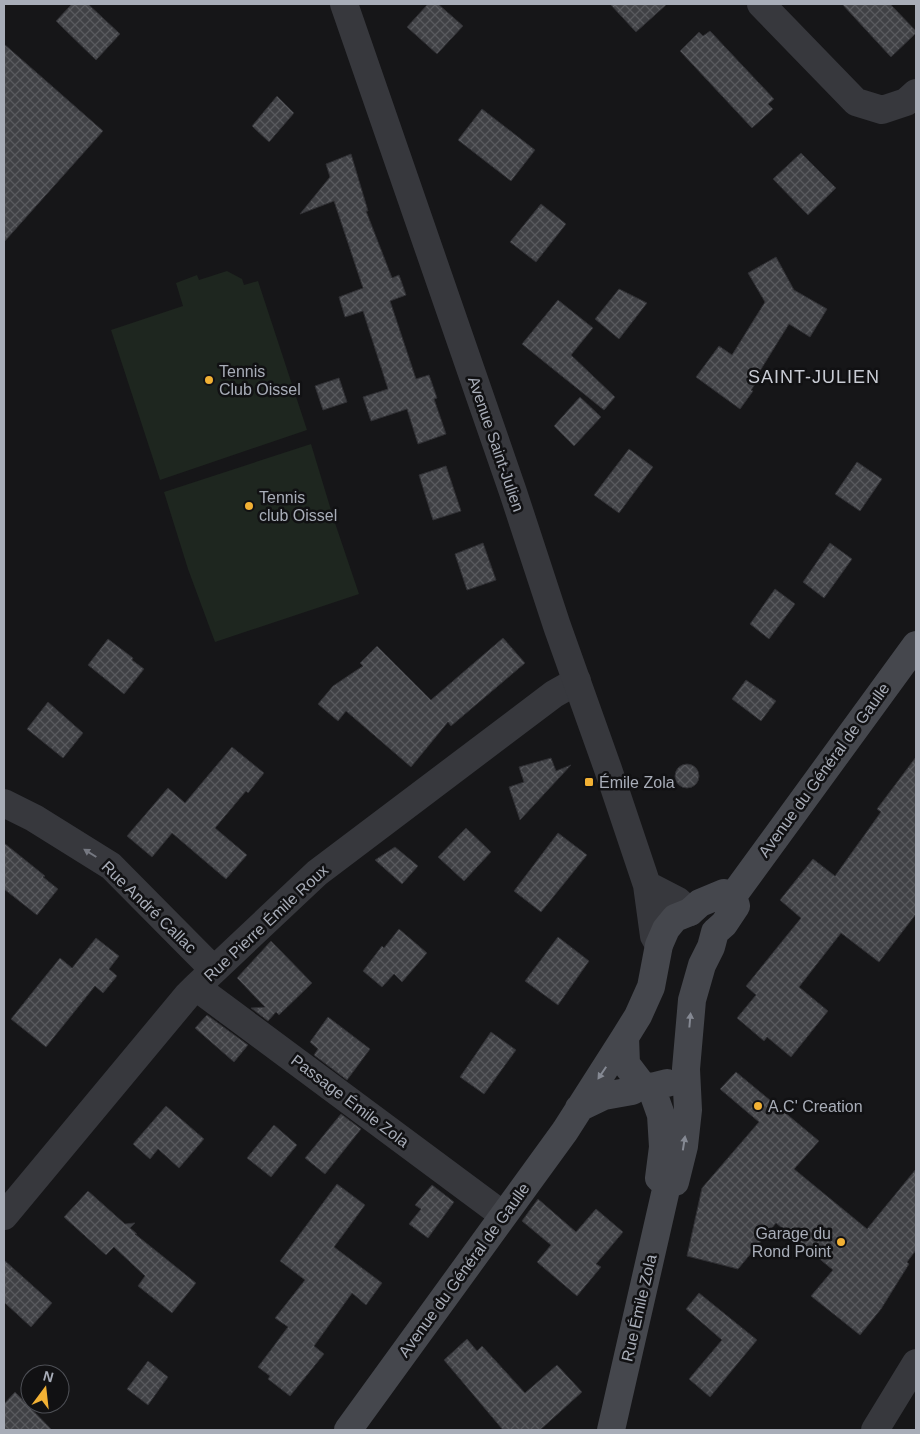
<svg xmlns="http://www.w3.org/2000/svg" width="920" height="1434" font-family="Helvetica,sans-serif">
<defs>
<pattern id="building-cross-hatch" width="8" height="8" patternUnits="userSpaceOnUse" patternTransform="scale(1.25)"><rect width="8" height="8" fill="#404145"/><path d="M0 0l8 8M0 8l8-8" fill="none" stroke="#595a5e"/></pattern>
</defs>
<rect width="100%" height="100%" fill="#161618"/>
<path fill="#1e261f" d="M227,271L242,279L244,285L258,281L307,430L160,480L111,330L183,306L176,283L197,275L199,280Z
M311,444L334,520L359,594L215,642L188,569L164,492Z"/>
<path fill="url(#building-cross-hatch)" stroke="#303034" d="M72,4H88L120,34L96,60L56,21Z
M428,4H438L463,26L437,54L407,27Z
M610,4H667L636,32Z
M842,4H890L916,31V33L891,57Z
M710,31L774,99L768,104L773,109L752,128L680,51L699,32L703,36Z
M4,44L103,131L4,242Z
M277,96L294,113L269,142L252,126Z
M482,109L535,150L511,181L458,140Z
M801,153L836,188L808,215L773,179Z
M351,154L368,211H366L392,278L399,275L406,295L390,301L416,379L429,375L437,398L434,399L446,434L418,444L407,409L371,421L363,397L388,389L363,311L345,317L339,297L363,288L334,201L300,214L330,177L326,164Z
M541,204L566,224L536,262L510,242Z
M776,257L794,290L827,309L810,337L789,324L758,374L761,376L751,390L753,391L740,409L696,377L719,346L732,355L765,302L748,273Z
M619,289L647,303L619,339L595,319Z
M558,300L593,328L571,355L615,397L604,410L522,344Z
M339,378L347,402L323,410L315,386Z
M580,397L601,417L574,446L554,426Z
M629,449L653,467L619,513L594,495Z
M857,462L882,479L860,511L835,494Z
M446,466L461,511L433,520L419,475Z
M483,543L496,580L467,590L455,554Z
M830,543L852,559L824,598L803,582Z
M775,589L795,604L769,639L750,624Z
M503,638L525,663L451,726L448,722L411,767L346,711L338,721L318,704L333,686L363,666L360,663L377,646L431,700Z
M108,639L133,658L132,660L144,669L124,694L88,665Z
M746,680L776,701L761,721L732,699Z
M48,702L83,733L63,758L27,729Z
M232,747L264,773L248,793L246,791L215,828L247,855L226,879L172,833L152,857L127,836L168,788L185,803Z
M916,757V914L879,962L841,933L799,987L828,1011L791,1057L767,1037L764,1041L737,1018L756,995L746,986L801,918L780,900L813,859L835,876L881,812L877,809Z
M551,758L556,771L571,765L520,820L509,787L524,782L519,767Z
M675 776a12 12 0 1 1 24 0a12 12 0 1 1-24 0Z
M466,828L491,852L464,881L438,857Z
M558,833L587,855L541,912L514,891Z
M4,843L45,876L43,877L58,889L37,915L4,889Z
M395,847L418,866L402,884L375,860Z
M399,929L427,953L402,982L394,974L382,987L363,971L382,946L384,948Z
M558,937L589,961L558,1005L525,981Z
M96,938L119,956L109,969L117,976L103,993L95,986L46,1047L11,1019L60,958L72,968Z
M271,941L312,983L279,1015L276,1012L268,1021L251,1008L265,1007L237,978Z
M207,1015L248,1045L234,1062L195,1028Z
M328,1017L370,1049L347,1080L314,1055L318,1049L310,1042Z
M491,1032L516,1050L484,1094L460,1077Z
M736,1072L819,1141L794,1169L867,1229L916,1169V1250L907,1262L909,1264L881,1309L860,1335L811,1296L833,1270L776,1223L738,1269L687,1256L702,1188L759,1122L720,1089Z
M166,1106L204,1139L179,1168L158,1149L150,1159L133,1144Z
M341,1114L361,1129L325,1174L305,1158Z
M274,1125L297,1145L271,1177L247,1158Z
M337,1184L365,1205L334,1247L382,1283L366,1305L352,1293L314,1346L324,1354L290,1396L268,1379L270,1376L258,1367L288,1327L275,1318L305,1280L280,1261Z
M432,1185L454,1202L428,1238L409,1224L421,1209L415,1205Z
M88,1191L125,1224L135,1223L130,1228L137,1234H135L196,1283L172,1313L138,1286L145,1276L114,1247L106,1255L64,1217Z
M538,1199L576,1232L596,1209L623,1232L596,1264L601,1267L577,1296L537,1262L551,1245L522,1221Z
M4,1260L52,1303L31,1327L4,1302Z
M699,1293L757,1340L710,1397L689,1379L722,1340L686,1309Z
M467,1339L477,1351L482,1346L525,1393L557,1365L582,1392L540,1430H503L444,1360Z
M148,1361L168,1377L148,1405L127,1389Z
M15,1392L52,1430H4V1404Z"/>
<g fill="none" stroke-linecap="round" stroke-linejoin="round">
<path stroke="#37383d" stroke-width="28" d="M761,4L856,102L882,110L906,102L916,93
M4,803L34,818L111,866L214,970
M196,987L503,1215
M4,1216L187,996L196,987L317,873L554,694L577,681
M875,1430L916,1363"/>
<path stroke="#37383d" stroke-width="28" d="M344,4L513,492L557,626L608,769L647,885L654,936L659,945
M647,885L678,901L690,912"/>
<path stroke="#45474d" stroke-width="28" d="M733,896L916,645
M625,1037L626,1064L642,1085L651,1087L667,1083
M651,1087L661,1115L663,1147L659,1178L667,1185
M579,1108L604,1096L632,1091L642,1085
M667,1185L675,1182L684,1146L688,1110L686,1069L692,1000L702,965L711,947L715,932L724,924L736,906L733,896
M348,1430L565,1131L625,1037L638,1016L651,987L659,945L666,929L675,918L690,912L700,903L724,893L733,896
M611,1430L667,1185"/>
</g>
<defs><path id="oneway-solid" d="M-6-.8H1V-3.2L6.5 0L1 3.2V.8H-6Z" transform="scale(1.25)"/></defs>
<use fill="#757881" href="#oneway-solid" transform="translate(90 853) rotate(-148)"/>
<g fill="#858993">
<use href="#oneway-solid" transform="translate(690 1020) rotate(-85)"/>
<use href="#oneway-solid" transform="translate(602 1073) rotate(124)"/>
<use href="#oneway-solid" transform="translate(684 1143) rotate(-81)"/>
</g>
<g fill="#f2b134" stroke="#111113" stroke-width="2">
<circle cx="209" cy="380" r="5"/>
<circle cx="249" cy="506" r="5"/>
<rect x="584" y="777" width="10" height="10" rx="2.5"/>
<circle cx="758" cy="1106" r="5"/>
<circle cx="841" cy="1242" r="5"/>
</g>
<g text-anchor="middle" dominant-baseline="central" stroke-width="5" stroke-linejoin="round" paint-order="stroke">
<g font-size="16" fill="#a8adb8" stroke="#111113" text-anchor="start">
<text x="219" y="371">Tennis<tspan x="219" dy="18">Club Oissel</tspan></text>
<text x="259" y="497">Tennis<tspan x="259" dy="18">club Oissel</tspan></text>
<text x="599" y="782">Émile Zola</text>
<text x="768" y="1106">A.C' Creation</text>
<text x="831" y="1233" text-anchor="end">Garage du<tspan x="831" dy="18">Rond Point</tspan></text>
</g>
<g font-size="16" fill="#a8adb8" stroke="#111113">
<text transform="translate(496 444) rotate(71)">Avenue Saint-Julien</text>
<text transform="translate(824 770) rotate(-54)">Avenue du Général de Gaulle</text>
<text transform="translate(149 907) rotate(44)">Rue André Callac</text>
<text transform="translate(266 923) rotate(-43)">Rue Pierre Émile Roux</text>
<text transform="translate(350 1101) rotate(37)">Passage Émile Zola</text>
<text transform="translate(464 1270) rotate(-54)">Avenue du Général de Gaulle</text>
<text transform="translate(639 1308) rotate(-77)">Rue Émile Zola</text>
</g>
<g font-size="18" letter-spacing="1" fill="#c9ccd4" stroke="#111113">
<text x="814" y="377">SAINT-JULIEN</text>
</g>
</g>
<rect width="920" height="1434" fill="none" stroke="#a8adb8" stroke-width="10"/>
<g transform="translate(45 1389) rotate(15)"><circle r="24" fill="#111113" stroke="#4d4f55"/>
<path d="M0-4L9 19L0 12L-9 19Z" fill="#f2b134"/>
<text y="-8" font-size="14" font-weight="bold" text-anchor="middle" fill="#a8adb8">N</text>
</g>
</svg>
